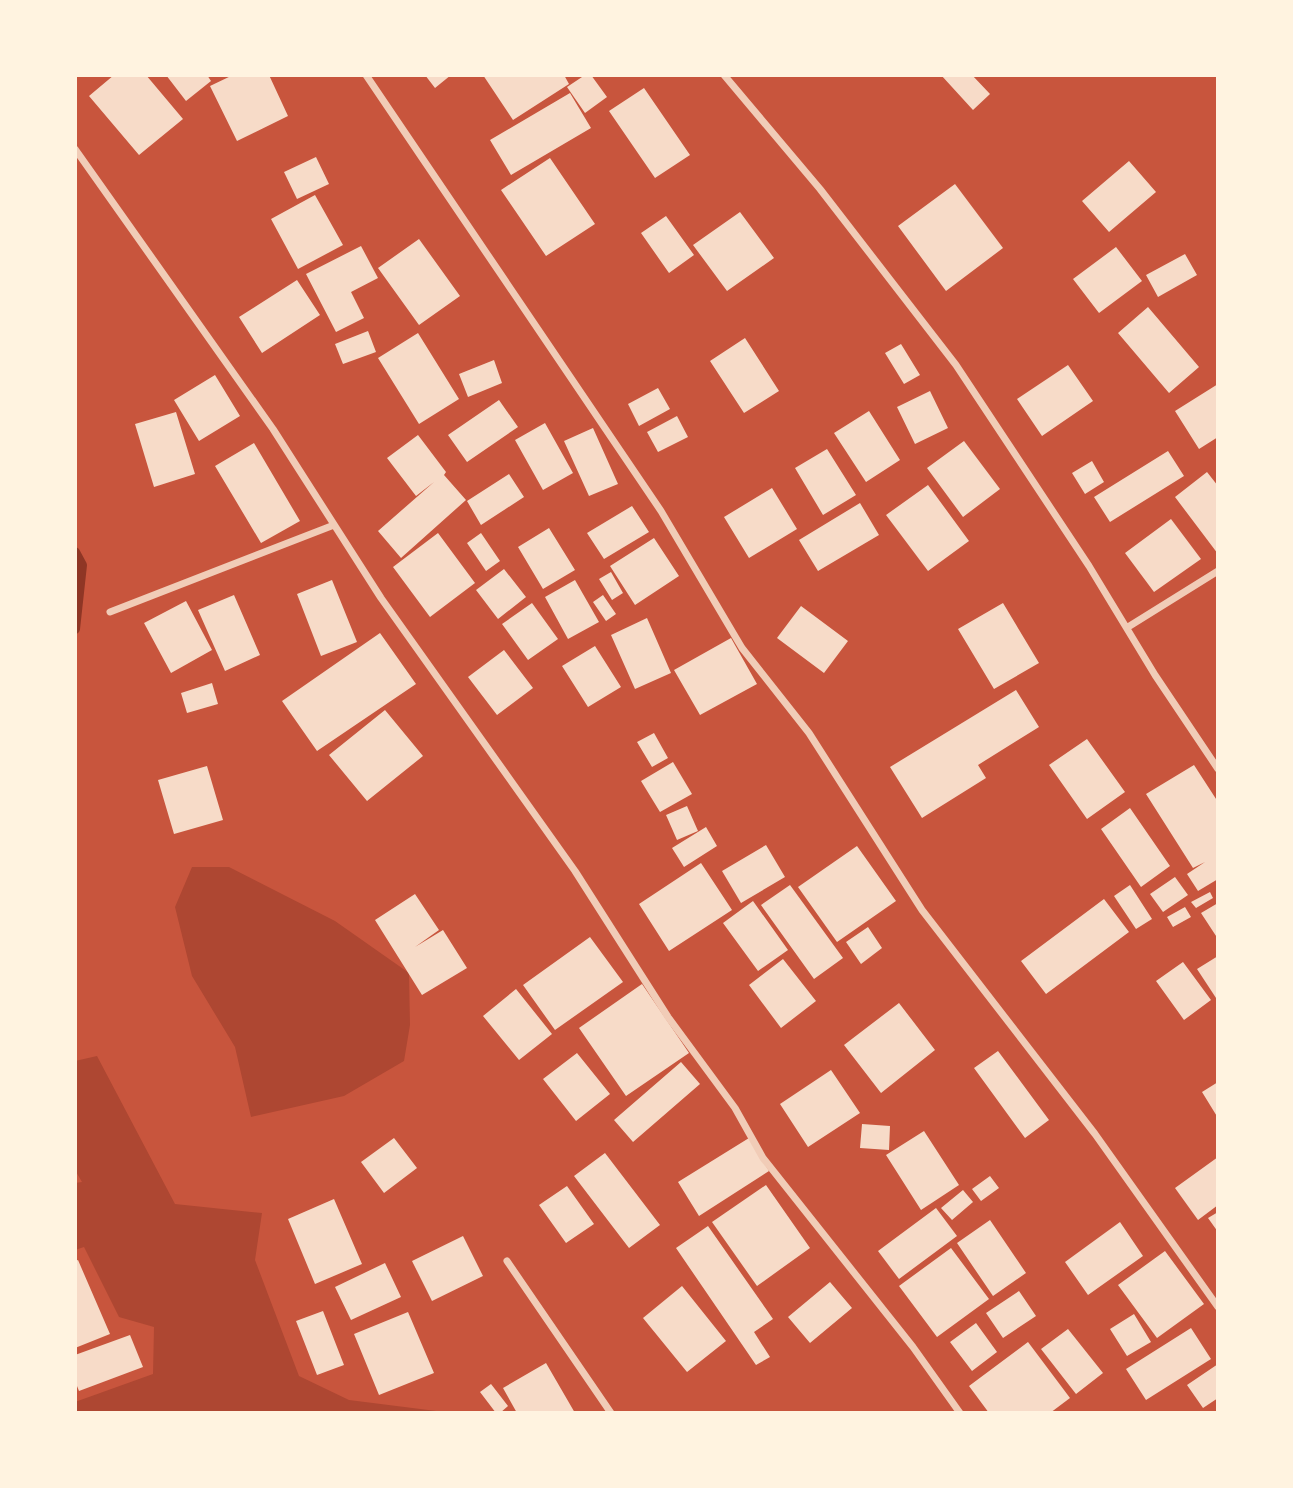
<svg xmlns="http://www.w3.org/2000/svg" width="1293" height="1488" font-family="'Roboto Condensed',sans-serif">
<rect width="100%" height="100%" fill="#c8553d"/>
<path fill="#ae4732" d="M192,867H229L335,921L409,973L410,1025L404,1061L344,1096L251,1117L235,1047L192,976L175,907Z
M97,1056L175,1204L262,1213L255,1260L299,1376L349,1400L452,1413H75V1402L153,1374L154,1327L119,1317L84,1247L75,1250V1183L82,1182L75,1170V1061Z"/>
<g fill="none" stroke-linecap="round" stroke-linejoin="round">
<path stroke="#8f3625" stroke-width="10" d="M75,552L82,565L75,629"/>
</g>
<path fill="#f7dbc8" d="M114,75H146L183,119L139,155L89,96Z
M166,75H207L211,81L186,101Z
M233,75H269L288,116L237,141L210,86Z
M425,75H451L435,88Z
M483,75H564L569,84L513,120Z
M585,75H591L607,97L585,113L567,87Z
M941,75H972L990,94L973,110Z
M644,88L690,155L655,178L609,111Z
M570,93L591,128L511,175L490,140Z
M316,157L329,184L297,199L284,172Z
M550,158L595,224L546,256L501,190Z
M1129,161L1156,192L1109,232L1082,201Z
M955,184L1003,248L946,291L898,226Z
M315,195L343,245L298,269L271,219Z
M740,212L774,258L727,291L693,245Z
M666,216L694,255L669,273L641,233Z
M419,239L460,296L419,325L378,268Z
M361,246L378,278L351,292L364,318L336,332L306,274Z
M1116,247L1142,281L1099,313L1073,279Z
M1185,254L1197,275L1158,297L1146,275Z
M297,280L320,315L262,353L239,317Z
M1148,307L1199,367L1169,393L1118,333Z
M368,331L376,352L343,364L335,344Z
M418,333L459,399L419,424L378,358Z
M745,338L779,391L744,413L710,361Z
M901,344L920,375L904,384L885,353Z
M494,360L502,383L468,397L459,374Z
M1068,365L1093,401L1042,436L1017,399Z
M215,375L240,416L199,441L174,400Z
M1218,384V437L1199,449L1175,411Z
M658,388L670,409L639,426L628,404Z
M930,391L948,428L915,444L897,407Z
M499,400L518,427L467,462L448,435Z
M869,411L900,460L866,482L834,433Z
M176,412L195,474L154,487L135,424Z
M677,416L688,437L658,452L647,432Z
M545,423L573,473L543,490L515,440Z
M593,428L618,484L589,496L564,441Z
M418,435L446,472L444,475L466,500L401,558L378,531L434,482L416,496L387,458Z
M964,441L1000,489L963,517L927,468Z
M254,443L300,521L261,543L215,466Z
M827,449L856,495L823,515L795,468Z
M1168,451L1184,476L1110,522L1094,497Z
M1092,461L1104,482L1085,494L1072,473Z
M1207,472L1218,486V554L1175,497Z
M509,474L524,497L481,525L467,501Z
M928,485L969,541L928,571L886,515Z
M772,488L797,529L749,558L724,517Z
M860,503L879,535L818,571L799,540Z
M632,506L649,532L604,559L587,533Z
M1171,519L1201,559L1154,592L1125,553Z
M549,528L575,570L543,589L518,547Z
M438,533L475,583L430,617L393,567Z
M481,533L500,561L486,571L467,543Z
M654,538L679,576L635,605L610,566Z
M504,569L526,597L498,619L476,590Z
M611,572L623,593L612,600L599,579Z
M332,580L357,642L321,656L297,594Z
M575,580L599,622L568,639L545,597Z
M234,595L260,655L225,671L198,610Z
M603,595L616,614L606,621L593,602Z
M186,601L212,650L171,673L144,623Z
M532,603L558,639L528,660L502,624Z
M1003,603L1039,663L994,689L958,629Z
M801,606L848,641L824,673L777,638Z
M647,618L671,673L635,689L611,635Z
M380,633L416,684L317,751L282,701Z
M731,638L757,684L700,715L674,670Z
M595,646L621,687L588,707L562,666Z
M504,650L533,688L497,715L468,677Z
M212,683L218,704L187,713L181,693Z
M1016,690L1039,727L978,765L986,778L922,818L890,767Z
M385,710L423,756L367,801L329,755Z
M654,733L668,758L652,767L637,742Z
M1087,739L1125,792L1087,819L1049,765Z
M673,762L692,794L660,812L641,781Z
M1194,765L1218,802V879L1198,891L1187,874L1205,862L1193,868L1146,794Z
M207,766L223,820L174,834L158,780Z
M687,806L698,831L677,840L666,815Z
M1130,808L1170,866L1141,887L1101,829Z
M706,827L717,846L684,867L672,848Z
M766,845L785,877L741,903L722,871Z
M857,846L896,901L837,942L798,887Z
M701,863L732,910L669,951L639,904Z
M1175,877L1188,895L1163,912L1150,894Z
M790,885L843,958L814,979L761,905Z
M1130,885L1152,919L1136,929L1114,896Z
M1210,892L1213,898L1196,908L1191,902Z
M415,894L439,930L415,947L443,930L467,968L422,995L375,920Z
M1104,899L1129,932L1046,994L1021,961Z
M753,901L788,950L758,971L723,923Z
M1218,903V939L1201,913Z
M1185,907L1191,917L1173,927L1167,917Z
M868,927L882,948L861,964L846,942Z
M590,937L623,982L555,1030L523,985Z
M1218,956V1001L1197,969Z
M783,959L816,1001L781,1028L749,985Z
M1183,962L1211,1000L1184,1020L1156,981Z
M642,984L689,1053L626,1096L579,1028Z
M516,989L552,1034L519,1060L483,1016Z
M899,1003L935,1050L881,1093L844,1045Z
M998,1051L1049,1120L1025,1138L974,1068Z
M577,1053L610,1094L576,1121L543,1079Z
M681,1062L700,1084L633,1142L614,1120Z
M831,1070L860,1113L808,1147L780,1104Z
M1218,1082V1118L1202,1092Z
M862,1124L890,1126L889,1150L860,1148Z
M924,1131L959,1185L921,1210L886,1155Z
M394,1138L417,1168L384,1193L361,1162Z
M749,1138L769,1171L699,1216L678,1182Z
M605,1153L660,1225L629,1248L574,1176Z
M1218,1157V1205L1198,1220L1175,1188Z
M990,1176L999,1188L981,1201L972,1189Z
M766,1185L810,1248L757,1286L712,1222Z
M567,1186L594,1224L566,1243L539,1205Z
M963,1190L973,1202L952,1220L941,1208Z
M334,1199L362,1264L315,1284L288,1219Z
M936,1208L957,1236L899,1279L878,1251Z
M1218,1212V1232L1208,1218Z
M990,1220L1026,1273L993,1296L957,1243Z
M1120,1222L1143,1256L1088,1295L1065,1262Z
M708,1226L773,1319L754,1332L770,1357L756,1365L676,1248Z
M463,1236L483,1276L432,1301L412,1261Z
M951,1248L989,1299L937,1337L899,1286Z
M1165,1251L1204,1304L1157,1338L1118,1285Z
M78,1260L110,1334L75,1348V1261Z
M385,1263L401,1297L351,1320L335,1287Z
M830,1282L852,1308L810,1343L788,1317Z
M682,1286L726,1341L687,1372L643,1318Z
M1019,1291L1036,1316L1003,1338L986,1313Z
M323,1311L344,1365L317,1375L296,1321Z
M408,1312L434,1373L379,1395L354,1334Z
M1134,1314L1151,1342L1127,1356L1110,1329Z
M976,1323L997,1352L972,1371L950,1342Z
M1191,1328L1211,1359L1146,1400L1126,1369Z
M1068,1329L1103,1373L1076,1394L1041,1349Z
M130,1335L143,1367L79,1391L75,1381V1355Z
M1028,1342L1070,1398L1050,1413H989L969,1386Z
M546,1363L575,1413H517L503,1388Z
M1218,1364V1398L1203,1408L1187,1385Z
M491,1384L508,1406L500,1413H496L480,1392Z"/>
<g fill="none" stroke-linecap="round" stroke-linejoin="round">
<path stroke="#f1ccb7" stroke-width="7" d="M366,75L661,511L742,648L809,733L922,910L1095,1134L1218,1307
M724,75L820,189L956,365L1089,566L1155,675L1218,769
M75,149L273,429L381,598L575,871L668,1017L735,1108L763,1158L913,1347L960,1413
M110,612L334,525
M1128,627L1218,571
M507,1261L611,1413"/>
</g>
<rect width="1293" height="1488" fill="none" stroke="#fff3e0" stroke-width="154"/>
</svg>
